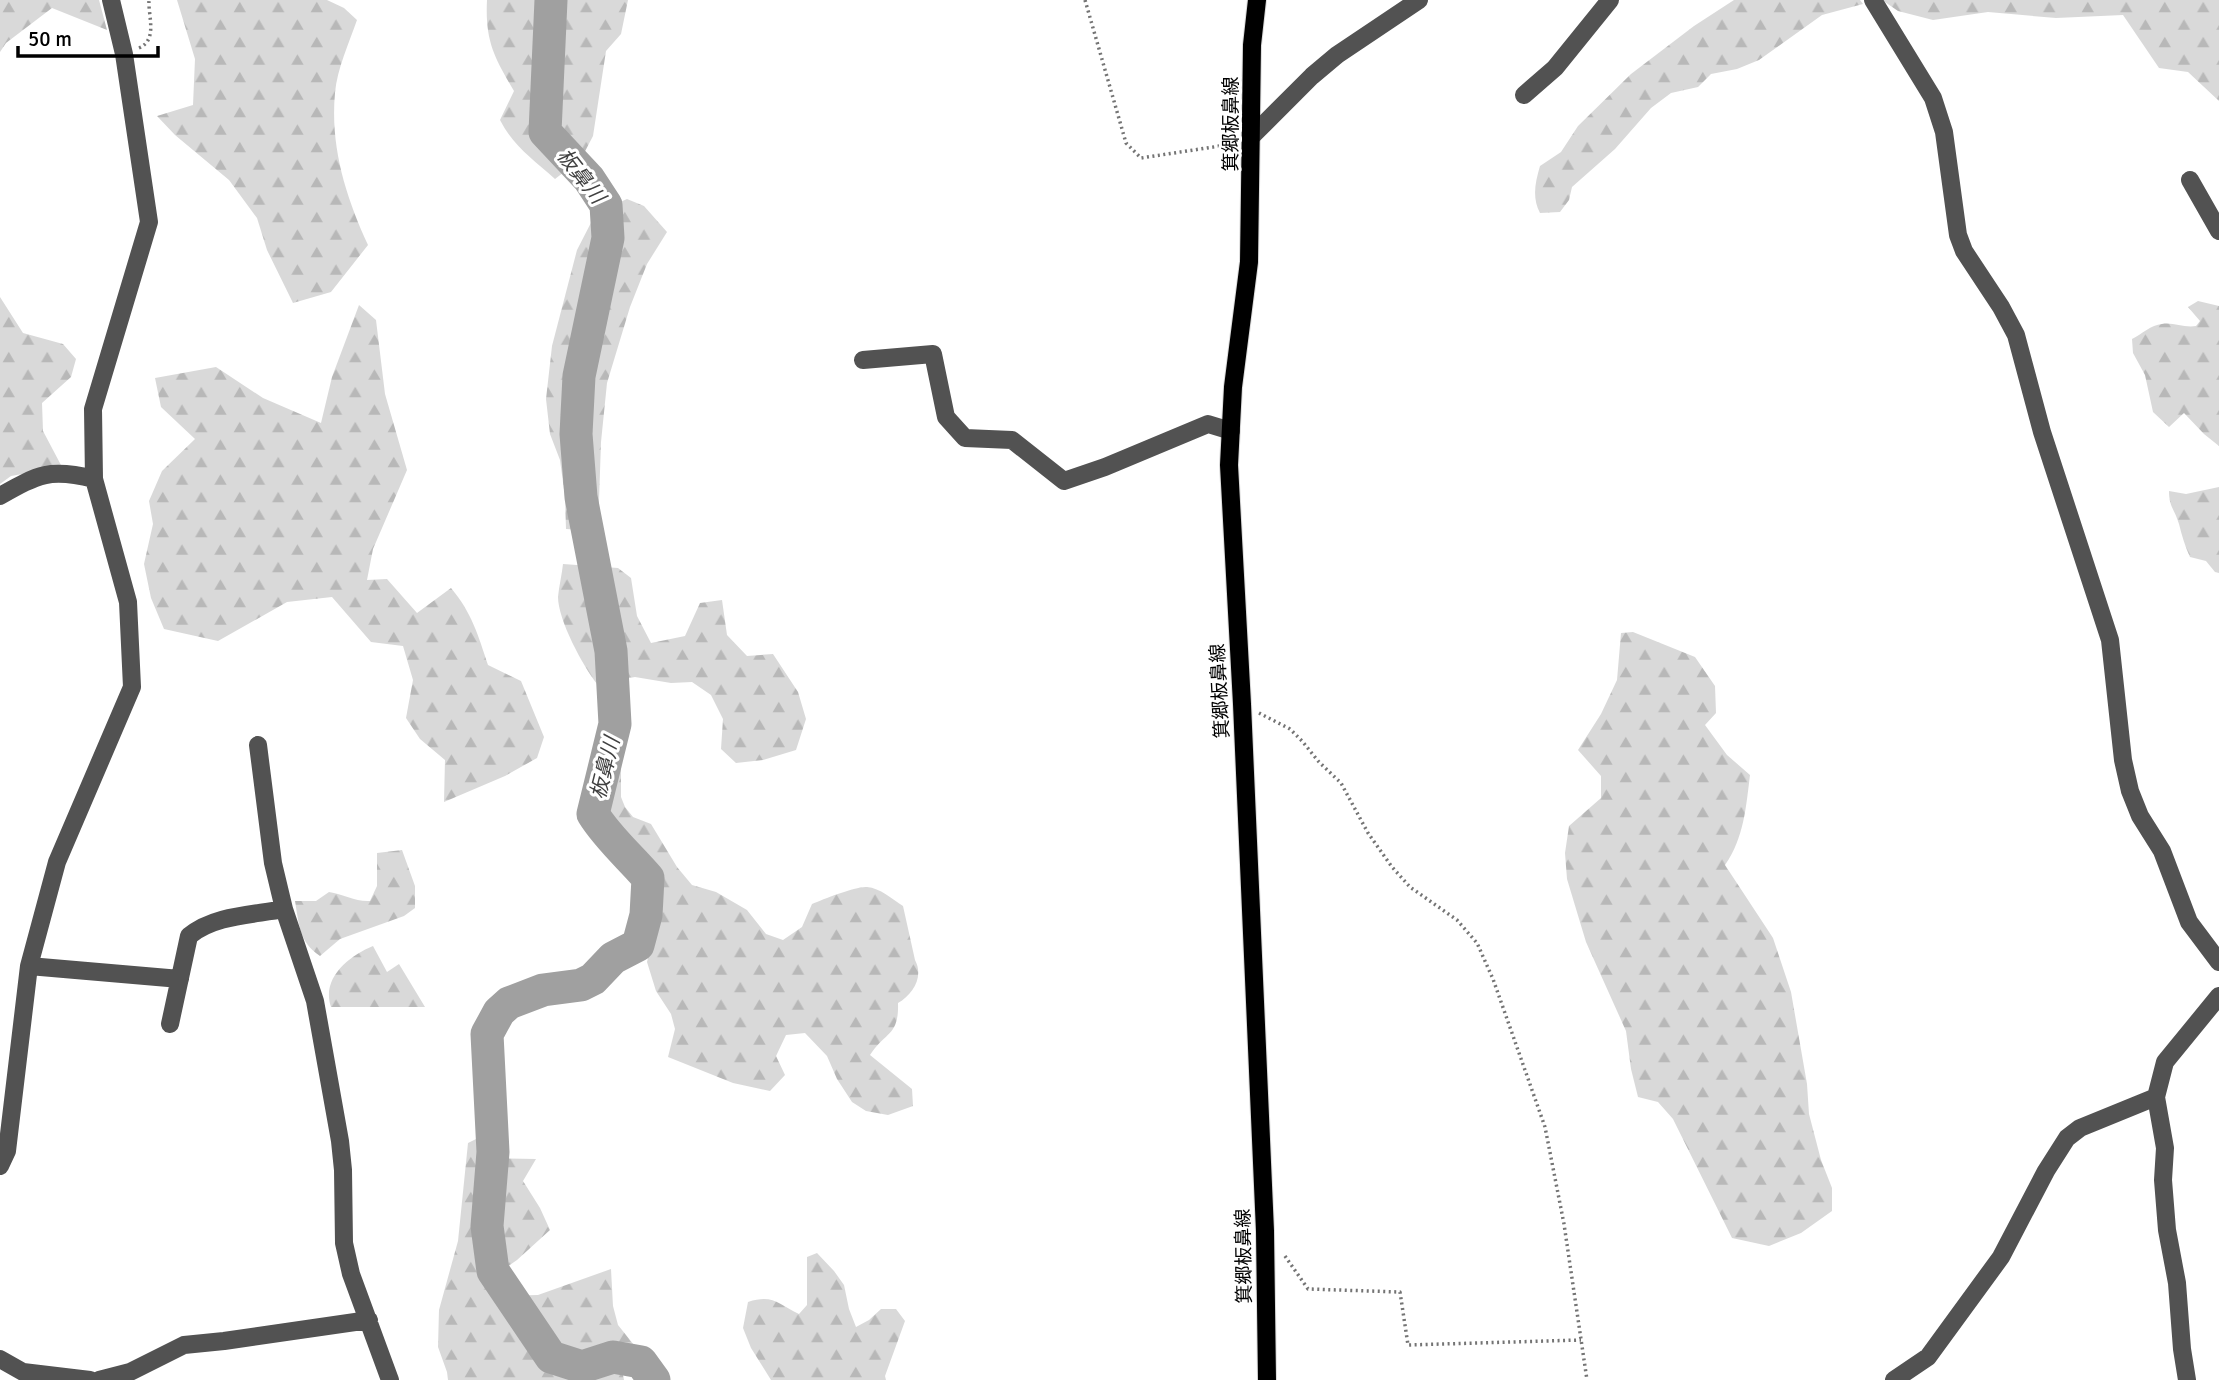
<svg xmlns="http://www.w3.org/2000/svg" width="2219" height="1380" font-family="Signika,'Noto Sans JP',sans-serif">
<defs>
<pattern id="forest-firs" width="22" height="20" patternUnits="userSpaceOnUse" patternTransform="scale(1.75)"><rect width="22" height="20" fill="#d9d9d9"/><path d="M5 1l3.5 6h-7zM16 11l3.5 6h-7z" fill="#b8b8b8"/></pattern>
</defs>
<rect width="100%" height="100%" fill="#fff"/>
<path fill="url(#forest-firs)" d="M0,0H99L107,30L52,8L6,43L0,52Z
M177,0H327L344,8L357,20C349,43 337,69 335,93C330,147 346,197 368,245L331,292L293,303L267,250L257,218L229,180L175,135L157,116L193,105L195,59Z
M487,0H628L621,34L606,51L593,136L581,159L555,179C533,159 514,147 500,120L514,91C494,57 485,41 487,0Z
M1734,0H1860L1863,4L1822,15L1759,60L1737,69L1711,74L1698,87L1671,93L1651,108L1615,149L1572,187L1569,200L1560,212L1540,213C1532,198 1535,183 1540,166L1561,152L1578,126L1631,74L1694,26Z
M1882,0H2219V101L2188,72L2159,68L2123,15L2056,18L1988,12L1933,20L1898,11Z
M627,199L644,206L667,232L647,264L630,307L607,383L601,442L598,531L566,529L565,497L560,460L550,434L546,399L552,346L577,250L596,213Z
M0,297L23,333L63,344L76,359L71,377L42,403L43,431L62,467L11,476L0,484Z
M2198,301L2219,306V446L2204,434L2184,413L2169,427L2153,412L2145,375L2133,353L2132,339C2142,334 2151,325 2162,324C2173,322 2184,328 2196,326L2200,321L2188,307Z
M359,305L376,320L385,394L407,470L373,549L367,580L387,579L417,613L451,588C472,613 478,635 488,665L521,681L544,737L537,758L505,776L444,802L445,760L420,739L406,718L413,680L403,646L371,642L332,597L287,602L218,641L164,629L151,598L144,564L153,524L149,501L162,471L195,439L161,407L155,378L216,367L263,398L321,423L332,377Z
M2219,487V573L2215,572L2206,561L2190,557C2185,546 2182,536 2179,524C2175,510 2169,507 2169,491L2186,494Z
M563,564L618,568L631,578L637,616L651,643L685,636L700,603L722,600L727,635L747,656L773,654L798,692L806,719L796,750L763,760L736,763L721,749L723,719L711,695L692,682L671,683L635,677L597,684C583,666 558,620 558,597C559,586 562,574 563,564Z
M1633,632L1695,657L1715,686L1716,713L1705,725L1727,755L1750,775C1746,807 1744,838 1725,865L1773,938L1791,992L1807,1084L1809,1114L1821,1160L1832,1188V1211L1801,1233L1769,1246L1732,1238L1673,1119L1658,1102L1638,1097L1631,1069L1626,1031L1586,942L1567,879L1565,853L1569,826L1601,798V776L1578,750L1601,714L1617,680L1621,633Z
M610,708L624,710L625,723L621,756V797L625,807L633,817L651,824L677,867L692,885L716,892L747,910L766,934L783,940L802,927L812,904C824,899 856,886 867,887C880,888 892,899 903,906L915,960C924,977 913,994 898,1003C899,1036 886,1031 870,1055L912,1089L913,1106L888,1115L866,1111L852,1102L837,1079L827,1056L805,1033L786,1035L776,1056L785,1075L770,1091L733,1083L668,1057L675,1029L671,1014L656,991L647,962L661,904L662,881L631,841L607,816L601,791L603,740Z
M402,850L415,886V908L404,916L340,939L320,956C299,942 299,924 295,901H316L329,892C343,894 356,902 370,901L377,886V853Z
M373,946L387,972L399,964L425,1007H331C321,978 349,956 373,946Z
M482,1136L487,1158L536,1159L523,1181L540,1208L550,1230L517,1260L488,1280L500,1296L538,1295L611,1269L613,1306L618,1325L634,1345L622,1370L624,1380H448L447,1372L438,1347L439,1310L458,1241L468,1143Z
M817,1253L834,1271L844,1285L849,1309L856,1327L869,1320L881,1309H896L905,1321L885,1376L886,1380H771L751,1348L743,1328L748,1302C773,1294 778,1304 799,1314L807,1305V1257Z"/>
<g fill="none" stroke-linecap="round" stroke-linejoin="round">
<path stroke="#a0a0a0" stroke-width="33" d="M551,0L545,132L589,179L606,205L608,238L579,376L576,434L581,497L611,651L615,724L593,814C607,837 630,857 648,878L646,915L638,945L613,958L593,979L581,985L543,990L509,1003L499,1012L487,1034L493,1152L487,1226L493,1271L551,1357L582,1367L613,1357L641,1362L654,1380"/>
<defs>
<path id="major" d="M1257,0L1252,45L1249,262L1233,387L1229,465L1242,704L1265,1231L1267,1380"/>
</defs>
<use href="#major" stroke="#dbdbdb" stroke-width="20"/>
<path stroke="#747474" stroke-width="3.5" stroke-dasharray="2 3.5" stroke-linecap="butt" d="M1085,0L1126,143L1141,158L1233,144
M139,48C158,40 148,16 149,0
M1259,713L1290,729L1302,741L1319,762L1341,783L1368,833L1392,867L1410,887L1457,920L1477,943L1493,979L1545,1127L1564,1224L1587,1380
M1285,1256L1308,1289L1400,1292L1408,1345L1581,1340"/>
<path stroke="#525252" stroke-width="18" d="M1873,0L1933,98L1944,132L1958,235L1964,251L2001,307L2016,335L2042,432L2110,640L2123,760L2130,791L2140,816L2162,851L2189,922L2219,962
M1524,95L1555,68L1610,0
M1253,135L1312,76L1337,55L1419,0
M2190,180L2219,231
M863,360L933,354L946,417L965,438L1012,440L1064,481L1105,467L1208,424L1231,431
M0,496C39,474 50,468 94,479
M258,745L273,863L284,909L315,1001L340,1141L343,1170L344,1243L351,1274L390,1380
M29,966L180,979
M170,1024L189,936C214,915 253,915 284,909
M0,1166L7,1151L29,966L57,862L132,687L128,602L94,479L93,409L149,222L124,54L111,0
M0,1359L23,1372L90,1380
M99,1380L130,1372L184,1345L224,1341L369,1320
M1894,1380L1928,1357L2001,1257L2046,1171L2067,1138L2080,1128L2156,1097
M2187,1380L2182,1349L2177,1283L2167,1230L2163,1180L2165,1148L2156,1097L2165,1062L2219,996"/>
<use href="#major" stroke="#000" stroke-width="18"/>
</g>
<g text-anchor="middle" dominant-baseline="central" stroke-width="6" stroke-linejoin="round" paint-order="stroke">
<g font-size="19" fill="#000" stroke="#fff">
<text transform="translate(1231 124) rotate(-90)">箕郷板鼻線</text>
<text transform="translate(1220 691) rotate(-93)">箕郷板鼻線</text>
<text transform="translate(1244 1256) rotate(-91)">箕郷板鼻線</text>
</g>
<g font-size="21" font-style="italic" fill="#414141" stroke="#fff">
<text transform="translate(581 176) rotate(52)">板鼻川</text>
<text transform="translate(605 768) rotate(-76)">板鼻川</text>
</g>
</g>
<path d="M18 46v10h140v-10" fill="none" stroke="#000000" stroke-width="3.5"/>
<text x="28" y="46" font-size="21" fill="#000000" stroke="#ffffff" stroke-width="5" paint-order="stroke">50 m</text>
</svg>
